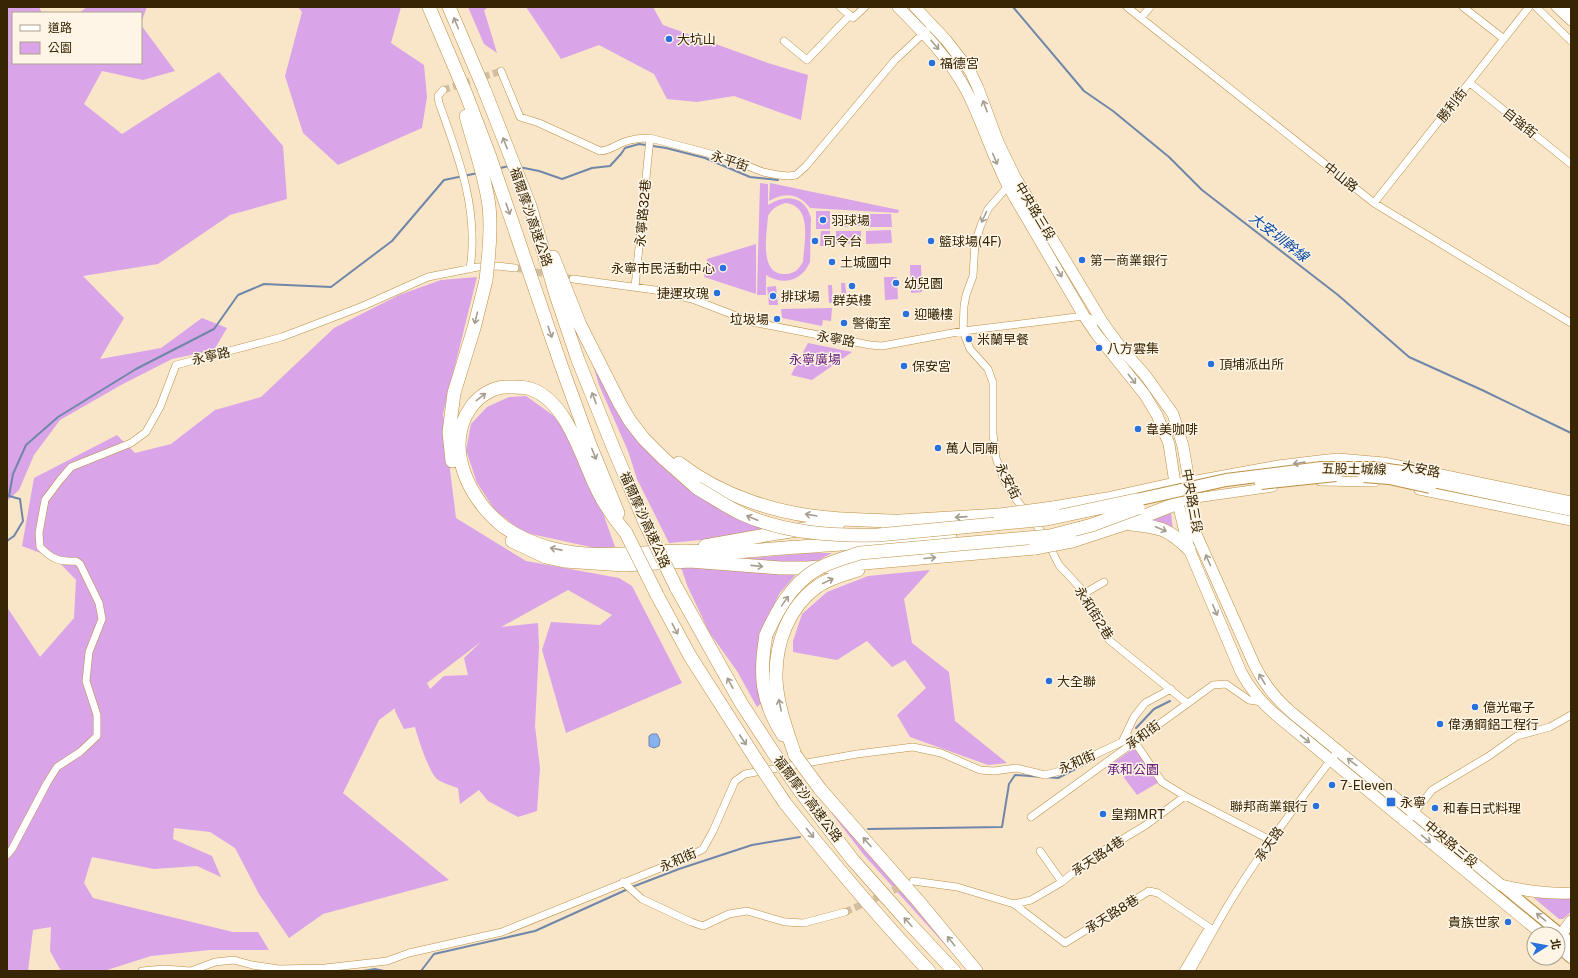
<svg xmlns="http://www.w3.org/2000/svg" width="1578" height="978" font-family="'Public Sans','Noto Sans TC',sans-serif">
<rect width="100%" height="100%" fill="#f9e6c9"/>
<path fill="#d9a4e8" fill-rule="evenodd" d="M7,7H39L42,13H13V63H141V25L175,71L143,80L102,71L84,104L122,134L219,72L283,146L287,199L230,215L158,264L83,276L124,318L100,359L161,348L202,318L227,328L214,350L172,359L121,385L60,420L34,455L19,490L7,501Z
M87,7H147L141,23V13H79Z
M298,7H401L391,43L424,65L427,97L422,128L338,165L303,133L285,76L302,12Z
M468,7H489L484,10L497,53L484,44Z
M526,7H653L663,25L768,63L808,75L801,120L734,96L697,102L667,99L654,74L599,45L561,59Z
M760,183L768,184V205C785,194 805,195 811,218L810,262C802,281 783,286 766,275V295H757ZM786,203C813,207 804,242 803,262C799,269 794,274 786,274C758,276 767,233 768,216C772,208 778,205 786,203Z
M770,183L899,210L898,213L810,208C798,193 785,192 769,201Z
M816,211H830V229H816Z
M835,214H860L861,226L835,227Z
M866,214H891L892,227H866Z
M891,230L892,243L866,244V231Z
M821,231H830V246H820Z
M836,231H861V243L836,244Z
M756,244V294L704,277L707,259Z
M910,265H921L922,292L911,293Z
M477,277L443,414L456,518L526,561L619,578L632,586L682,683L566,733L542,650L551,622L600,625L612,615L568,590L501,627L538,623L539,648L535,726L540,768L537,811L518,817L488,801L479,790L460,804L458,788C452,786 442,783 437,779C429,772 418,739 415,727L404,729L395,711V708L379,720L343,793L449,880L323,914L289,938L259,894L235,848L210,832L174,828L173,839L212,856L221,877L197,866L154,869L92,857L84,883L93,898L233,932H258L269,950H210L151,956L104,971H61L50,951L51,927L33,930L28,971H7V607L40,657L74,618L76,580L56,559L22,546L34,478L117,435L135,453L171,444L215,410L261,397L334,328L399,295L441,280ZM482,641L464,658L468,675L444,676L430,689L427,683Z
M884,277H897L898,299L885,300Z
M841,283H845L847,301H842Z
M828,285H832L833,303H829Z
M776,286L778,305H769L767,287Z
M832,308L831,321L823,320L822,326L782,318L781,309Z
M808,343L852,352L812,380L791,375Z
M593,365L628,424L770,531L722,538L669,543L637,479L628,451L599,385Z
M526,396L554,416L567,434L603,513L615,547L595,548L522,532L495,510L477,483L466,450L471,424L487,407L509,397Z
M1171,513L1173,530L1150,521Z
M812,553H832L810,565L739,559Z
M680,564L798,572L779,594L773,607L764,701L757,707L737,671L709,632L687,585Z
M930,570L904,599L912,643L949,672L955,721L1007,763L988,765L910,737L897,715L926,688L905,660L892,667L867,641L837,660L793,652V641L802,614L827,592L868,576Z
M1134,748L1159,782L1137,795L1113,763Z
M807,777L957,958L864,855L833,815Z
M1534,898H1571V912L1563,919H1559Z"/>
<path fill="#88b1f0" stroke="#7087a9" d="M652,734H657L660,740L659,746L654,748L649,746V736Z"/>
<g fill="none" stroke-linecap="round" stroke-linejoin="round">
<path stroke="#7087a9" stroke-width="2" d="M1013,7L1084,91L1113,111L1169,157L1202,190L1338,295L1409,357L1482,390L1571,433
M519,167L539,171L562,179L592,168L610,166L621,154L625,148L639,144L666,148L705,158L750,177L778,180
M500,168L509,166
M7,541L14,536L23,521L20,499L9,496L13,474L26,445L58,417L136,369L214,329L238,295L264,284L331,287L392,241L444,180L478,173
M1136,728L1154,709L1170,701
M868,829L1002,827L1009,784L1015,775L1058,778L1093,760
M632,887L679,869L752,845L800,837
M363,971L375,969L384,971
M421,971L434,954L535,931L628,889"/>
<path stroke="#d2bfa1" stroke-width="7" stroke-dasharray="7 3.5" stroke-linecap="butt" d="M443,90L501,71
M515,268L573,279
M845,912L905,885"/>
<defs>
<path id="minor" d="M840,7L853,18L865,7
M1127,7L1374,203L1571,323
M1463,7L1504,39
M1536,7L1571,41
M1141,18L1150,7
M784,41L807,60L850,15
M501,71L520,117L539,123L600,151C609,151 616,145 624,142C632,139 641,138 650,138L730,159L763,172L778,175L789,176L796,175L806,166L895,60L926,31
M1470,83L1571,164
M443,90L438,96L439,103C459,158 479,210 470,269
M1008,186L988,209L981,225L975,243L973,276L966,295L964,306L963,331L970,349L988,369L993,383V434L996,458L1005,482L1015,498L1044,535L1059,565L1085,593L1099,624L1109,640L1187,703
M1374,203L1529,7
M573,279L655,290L692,299L752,322L870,345L882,346L963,331L1084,316L1102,323
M635,287L650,138
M1085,593L1104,582
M1126,734L1134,741L1162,782L1185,796
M1031,817L1213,685L1226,684L1249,700L1262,702
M1406,823L1432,790L1489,756L1517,736L1550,727L1571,715
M1040,851L1062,882
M7,855L12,849L47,783L57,767L80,752L97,736V715L86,681L89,652L102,619L99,603L80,564L76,561C59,562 52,559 40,547L39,533L45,500L60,480L71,467L131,443L146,432L160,407L176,365L282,337L363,306L428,277L478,267L498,266L515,268
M913,881L957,887L1014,904L1031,900L1062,882L1091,858L1146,825L1185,796L1272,841
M623,882L642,899L691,922L703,926L729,914L747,911L785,922L804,923L845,912
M1014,904L1065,943L1149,891L1158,893L1213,930
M142,971L164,969L191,971L215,962L234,960L252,965L279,969L325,968L387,961L409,953L502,932L690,856L703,849L713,831L735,781L745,774L857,754L913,747L941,753L980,770L994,771L1016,768L1045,775L1060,771L1122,742L1134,717L1145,703L1171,689
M1183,971L1206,932L1213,930
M1191,971C1206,945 1219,919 1235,894C1266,844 1302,797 1338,751"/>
<path id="tertiary" d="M1556,7L1571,21
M1566,7L1571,12
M1320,481L1375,482
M1175,484L1278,465L1319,460L1338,458L1384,462L1571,501
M1419,490L1571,521
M1183,501L1196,498L1273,487"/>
<path id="secondary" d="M1501,885L1568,940
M1563,951L1571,958"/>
<path id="primary" d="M898,7C923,32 949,58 966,90C982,121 992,155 1008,186L1084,316L1097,335L1145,395L1157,415L1169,444L1178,503L1189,549L1241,672C1250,689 1262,703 1276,715L1542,934
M915,7L946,40L970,71L978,88L998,142L1015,177L1103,323L1122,349L1145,375L1173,414L1183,446L1189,481V499L1196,534L1254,664C1263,683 1275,698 1291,712L1501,885C1525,891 1547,894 1571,893
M1558,939L1571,921
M1558,947L1563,951L1571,941"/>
<path id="trunk" d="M1418,478L1571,510"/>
<path id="motorway" d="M429,7L466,94L490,157L561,365L590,445L618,513
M449,7L484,89L530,206L556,295L578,360L613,447L646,525
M466,116C474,146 485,175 489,206C491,224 490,242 488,261
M553,257L580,325L620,404L630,421L644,439L663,458L697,488
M452,461L449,432L454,393L474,328L486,280
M679,463C721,496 778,514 830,518C851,520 871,520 892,521
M1053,508L1107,499L1175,484
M884,522L1000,515
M1131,524C1159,527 1168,528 1189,549
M626,533C615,520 606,507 598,491C582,460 568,402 531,389C523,386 514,387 506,387C493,387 479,396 471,407C443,447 469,500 504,527C517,536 535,544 550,548C594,560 638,552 683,551C699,551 716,553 733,552C755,551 777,548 800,547C850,543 900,541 950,537
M512,541L546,557L564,561L624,565L690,561L780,568H808L1035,548
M1072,541L1127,523L1178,503
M705,546L771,534L838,524
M676,587L741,703L773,752
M657,595L690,656L757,761
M766,635C759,675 761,700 783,735
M795,755C787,731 777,705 776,679C775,644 788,607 818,586C830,578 845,574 858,570
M820,789L919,902L976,971
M800,791L852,859L908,922L954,971
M785,803C831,861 878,917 929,971"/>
</defs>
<use href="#minor" stroke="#bc8f41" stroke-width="8"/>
<use href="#tertiary" stroke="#bc8f41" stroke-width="10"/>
<use href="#secondary" stroke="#bc8f41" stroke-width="12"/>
<use href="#primary" stroke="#bc8f41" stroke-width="12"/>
<use href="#trunk" stroke="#bc8f41" stroke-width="14"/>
<use href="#motorway" stroke="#bc8f41" stroke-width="14"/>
<use href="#minor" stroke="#fff" stroke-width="7"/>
<use href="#tertiary" stroke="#fff" stroke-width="9"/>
<use href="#secondary" stroke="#fff" stroke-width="10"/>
<use href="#primary" stroke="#fff" stroke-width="11"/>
<use href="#trunk" stroke="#fff" stroke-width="12"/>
<use href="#motorway" stroke="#fff" stroke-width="13"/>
<defs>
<path id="trunk-bridge" d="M1364,476L1389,478L1430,487
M1261,483L1336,475
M1136,500L1226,480L1321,468H1373L1432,476"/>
<path id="motorway-bridge" d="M486,280L488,261
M697,488C711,496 725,506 740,513C783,533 831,536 878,535L1047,519L1136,500
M1000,515L1053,508
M646,525L676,587
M626,533L657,595
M1035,548L1072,541
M766,635C777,611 791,585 814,571C828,562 845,558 860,553L1050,536L1092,525L1138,508
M773,752L800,791
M795,755L820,789
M757,761L785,803"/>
</defs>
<use href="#trunk-bridge" stroke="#bc8f41" stroke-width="14" stroke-linecap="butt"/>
<use href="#motorway-bridge" stroke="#bc8f41" stroke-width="14" stroke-linecap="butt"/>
<use href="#trunk-bridge" stroke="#fff" stroke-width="12"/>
<use href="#motorway-bridge" stroke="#fff" stroke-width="13"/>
</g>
<defs><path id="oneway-shaft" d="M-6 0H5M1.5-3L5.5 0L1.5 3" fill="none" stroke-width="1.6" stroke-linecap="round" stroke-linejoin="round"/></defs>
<g stroke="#a59d8e">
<use href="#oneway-shaft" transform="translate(456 23) rotate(-113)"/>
<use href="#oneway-shaft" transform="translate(935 45) rotate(50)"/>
<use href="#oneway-shaft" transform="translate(985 106) rotate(-110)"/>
<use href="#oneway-shaft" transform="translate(505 143) rotate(-111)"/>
<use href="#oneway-shaft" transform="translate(995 159) rotate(68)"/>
<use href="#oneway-shaft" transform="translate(508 209) rotate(71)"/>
<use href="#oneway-shaft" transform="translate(984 217) rotate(115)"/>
<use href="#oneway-shaft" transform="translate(1059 272) rotate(60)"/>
<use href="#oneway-shaft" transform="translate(476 318) rotate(104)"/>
<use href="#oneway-shaft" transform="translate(550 332) rotate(71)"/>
<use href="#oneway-shaft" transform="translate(1132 379) rotate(51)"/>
<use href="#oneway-shaft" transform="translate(481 397) rotate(-38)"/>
<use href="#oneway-shaft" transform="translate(594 398) rotate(-111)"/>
<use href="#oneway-shaft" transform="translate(594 454) rotate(68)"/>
<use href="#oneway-shaft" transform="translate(1299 463) rotate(172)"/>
<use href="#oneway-shaft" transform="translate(811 515) rotate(-170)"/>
<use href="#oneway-shaft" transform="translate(961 517) rotate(176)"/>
<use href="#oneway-shaft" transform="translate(752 518) rotate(-157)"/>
<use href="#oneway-shaft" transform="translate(1161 529) rotate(23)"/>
<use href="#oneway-shaft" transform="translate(556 549) rotate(-169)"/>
<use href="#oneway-shaft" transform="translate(930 558) rotate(-5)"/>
<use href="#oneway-shaft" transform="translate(1208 560) rotate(-114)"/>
<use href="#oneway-shaft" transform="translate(757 566) rotate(6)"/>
<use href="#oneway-shaft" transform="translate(828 581) rotate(-25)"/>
<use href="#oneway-shaft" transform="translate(785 601) rotate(-55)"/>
<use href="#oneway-shaft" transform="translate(1215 610) rotate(67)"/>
<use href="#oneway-shaft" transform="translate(675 629) rotate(62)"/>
<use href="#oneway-shaft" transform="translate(1262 679) rotate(-121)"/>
<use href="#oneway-shaft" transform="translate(730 683) rotate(-119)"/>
<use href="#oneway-shaft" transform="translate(780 705) rotate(-102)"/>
<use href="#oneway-shaft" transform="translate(1305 739) rotate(39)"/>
<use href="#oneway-shaft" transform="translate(743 740) rotate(57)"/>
<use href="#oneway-shaft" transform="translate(1352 762) rotate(-142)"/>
<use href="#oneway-shaft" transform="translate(810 833) rotate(52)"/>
<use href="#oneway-shaft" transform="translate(1426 839) rotate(39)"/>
<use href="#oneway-shaft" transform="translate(867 842) rotate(-131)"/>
<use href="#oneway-shaft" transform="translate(1541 917) rotate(-141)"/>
<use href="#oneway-shaft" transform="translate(908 922) rotate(-132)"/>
<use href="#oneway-shaft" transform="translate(951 941) rotate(-129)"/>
</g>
<g fill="#2870dc" stroke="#fef5e6" stroke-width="1.5">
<circle cx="669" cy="39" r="4"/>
<circle cx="932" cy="63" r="4"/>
<circle cx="823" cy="220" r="4"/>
<circle cx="815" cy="241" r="4"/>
<circle cx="931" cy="241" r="4"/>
<circle cx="1082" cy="260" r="4"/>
<circle cx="832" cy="262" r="4"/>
<circle cx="723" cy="268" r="4"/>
<circle cx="896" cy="283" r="4"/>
<circle cx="852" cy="286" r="4"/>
<circle cx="717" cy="293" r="4"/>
<circle cx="773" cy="296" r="4"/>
<circle cx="906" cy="314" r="4"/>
<circle cx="777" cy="319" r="4"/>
<circle cx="844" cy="323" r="4"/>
<circle cx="969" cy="339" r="4"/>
<circle cx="1099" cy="348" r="4"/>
<circle cx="1211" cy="364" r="4"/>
<circle cx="904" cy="366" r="4"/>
<circle cx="1138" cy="429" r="4"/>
<circle cx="938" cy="448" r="4"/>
<circle cx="1049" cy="681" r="4"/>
<circle cx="1475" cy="707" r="4"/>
<circle cx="1440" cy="724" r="4"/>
<circle cx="1332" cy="785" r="4"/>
<rect x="1386" y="797" width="10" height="10" rx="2"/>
<circle cx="1316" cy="806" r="4"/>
<circle cx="1435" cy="808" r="4"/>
<circle cx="1103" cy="814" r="4"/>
<circle cx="1508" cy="922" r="4"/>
</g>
<g text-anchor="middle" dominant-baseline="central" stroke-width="3" stroke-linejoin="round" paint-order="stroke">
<g font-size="13" fill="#372503" stroke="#fef5e6" text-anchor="start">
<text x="677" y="39">大坑山</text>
<text x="940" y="63">福德宮</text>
<text x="831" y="220">羽球場</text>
<text x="823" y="241">司令台</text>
<text x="939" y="241">籃球場(4F)</text>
<text x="1090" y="260">第一商業銀行</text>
<text x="840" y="262">土城國中</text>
<text x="715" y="268" text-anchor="end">永寧市民活動中心</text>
<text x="904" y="283">幼兒園</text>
<text x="709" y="293" text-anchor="end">捷運玫瑰</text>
<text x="781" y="296">排球場</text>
<text x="852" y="300" text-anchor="middle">群英樓</text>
<text x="914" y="314">迎曦樓</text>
<text x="769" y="319" text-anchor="end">垃圾場</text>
<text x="852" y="323">警衛室</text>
<text x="977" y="339">米蘭早餐</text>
<text x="1107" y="348">八方雲集</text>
<text x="1219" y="364">頂埔派出所</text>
<text x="912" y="366">保安宮</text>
<text x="1146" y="429">韋美咖啡</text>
<text x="946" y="448">萬人同廟</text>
<text x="1057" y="681">大全聯</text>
<text x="1483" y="707">億光電子</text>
<text x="1448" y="724">偉湧鋼鋁工程行</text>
<text x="1340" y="785">7-Eleven</text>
<text x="1400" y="802">永寧</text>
<text x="1308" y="806" text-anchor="end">聯邦商業銀行</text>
<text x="1443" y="808">和春日式料理</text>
<text x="1111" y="814">皇翔MRT</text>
<text x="1500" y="922" text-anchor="end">貴族世家</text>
</g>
<g font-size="13" fill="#372503" stroke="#fef5e6">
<text transform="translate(1452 105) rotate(-52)">勝利街</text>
<text transform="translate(1520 123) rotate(39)">自強街</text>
<text transform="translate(730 161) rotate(18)">永平街</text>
<text transform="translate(1341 177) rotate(38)">中山路</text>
<text transform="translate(1035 211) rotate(59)">中央路三段</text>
<text transform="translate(643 213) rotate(-85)">永寧路32巷</text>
<text transform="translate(531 217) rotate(71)">福爾摩沙高速公路</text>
<text transform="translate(836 339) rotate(10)">永寧路</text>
<text transform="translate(211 356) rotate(-13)">永寧路</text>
<text transform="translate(1354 469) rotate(1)">五股土城線</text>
<text transform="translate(1421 469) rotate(11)">大安路</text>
<text transform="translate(1008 481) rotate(63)">永安街</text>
<text transform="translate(1192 501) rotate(80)">中央路三段</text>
<text transform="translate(645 520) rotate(66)">福爾摩沙高速公路</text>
<text transform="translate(1094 613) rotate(58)">永和街2巷</text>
<text transform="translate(1143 735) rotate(-36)">承和街</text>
<text transform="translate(1077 762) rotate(-24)">永和街</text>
<text transform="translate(808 799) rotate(53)">福爾摩沙高速公路</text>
<text transform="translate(1269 844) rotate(-55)">承天路</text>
<text transform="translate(1451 844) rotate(40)">中央路三段</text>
<text transform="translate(1098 856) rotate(-34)">承天路4巷</text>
<text transform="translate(678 860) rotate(-24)">永和街</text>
<text transform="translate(1112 914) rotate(-32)">承天路8巷</text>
</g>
<g font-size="13" fill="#6a207c" stroke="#fef5e6">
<text x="815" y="359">永寧廣場</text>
<text x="1133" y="769">承和公園</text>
</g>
<g font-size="14" font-style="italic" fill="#0a4aa4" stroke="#fef5e6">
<text transform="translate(1279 237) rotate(38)">大安圳幹線</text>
</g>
</g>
<rect width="1578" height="978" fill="none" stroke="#372503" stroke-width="16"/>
<rect x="12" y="12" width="130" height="52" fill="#fef5e6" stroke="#aea28b"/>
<rect x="20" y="25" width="20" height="6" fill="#ffffff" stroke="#aea28b"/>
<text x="48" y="32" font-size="12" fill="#372503">道路</text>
<rect x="20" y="42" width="20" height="12" fill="#d9a4e8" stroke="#aea28b"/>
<text x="48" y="52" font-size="12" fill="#372503">公園</text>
<g transform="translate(1546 946) rotate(79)"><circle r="19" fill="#fef5e6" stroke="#aea28b"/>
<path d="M0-3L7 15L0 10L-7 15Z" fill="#2870dc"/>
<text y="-6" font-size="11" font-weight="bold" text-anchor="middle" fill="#372503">北</text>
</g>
</svg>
